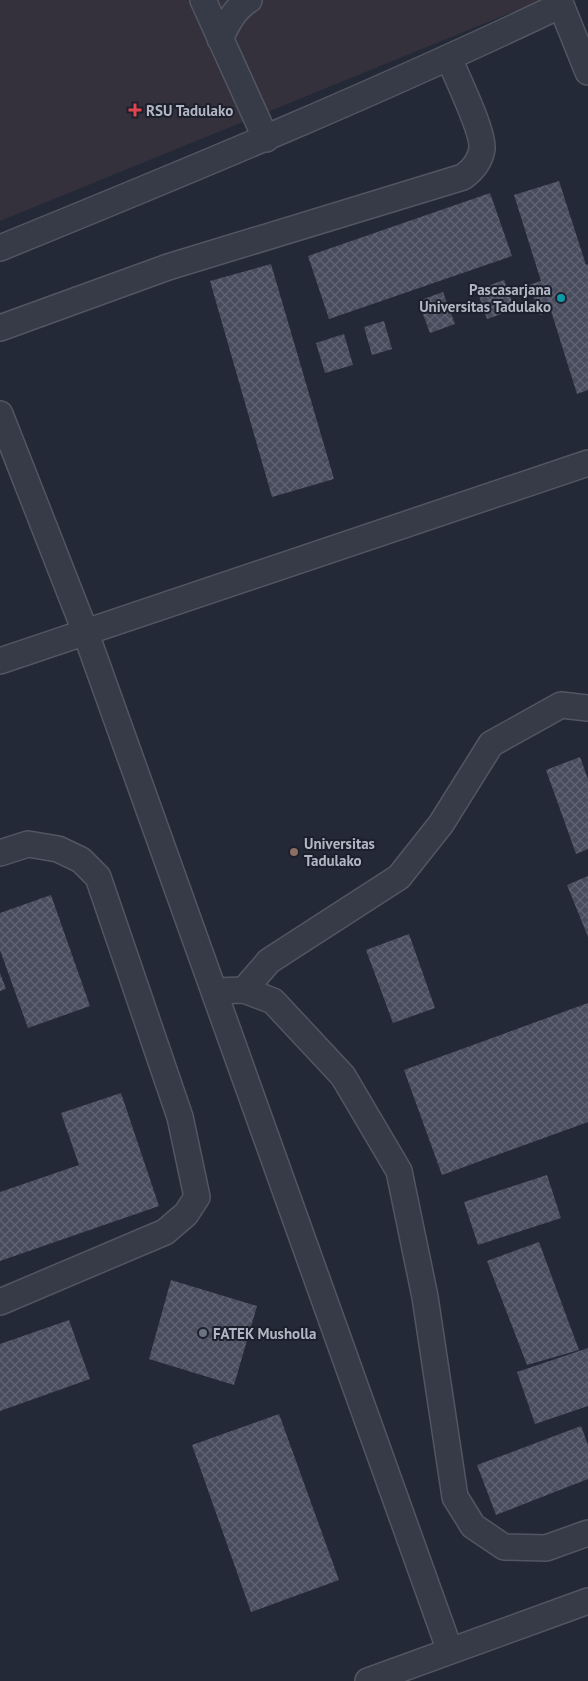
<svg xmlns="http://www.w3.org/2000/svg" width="588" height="1681" font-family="'PT Sans',sans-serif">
<defs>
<pattern id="building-cross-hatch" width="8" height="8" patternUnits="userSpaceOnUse" patternTransform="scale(1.25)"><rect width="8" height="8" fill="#484c5d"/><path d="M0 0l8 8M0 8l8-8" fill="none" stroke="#606473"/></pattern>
</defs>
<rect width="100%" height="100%" fill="#242937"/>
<path fill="#34313c" d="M0,0H542L0,221Z"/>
<path fill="url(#building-cross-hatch)" d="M559,181L586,265L588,264V390L577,394L551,311L540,315L529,285L541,281L514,195Z
M490,193L512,256L329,319L308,256Z
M271,264L334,479L272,497L210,281Z
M504,280L515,309L487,319L477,290Z
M443,292L455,324L430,333L418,301Z
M384,321L392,349L372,355L364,327Z
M344,334L353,365L325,373L316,343Z
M580,757L588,779V849L576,854L546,770Z
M588,876V937L567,885Z
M51,895L90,1006L28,1028L0,950V913Z
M409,934L435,1008L393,1023L366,950Z
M0,973L6,989L0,991Z
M588,1003V1122L442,1175L404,1070Z
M121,1093L159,1206L0,1261V1192L79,1165L61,1113Z
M547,1175L561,1218L478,1245L464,1202Z
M539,1242L579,1350L527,1365L487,1261Z
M171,1280L257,1306L234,1385L149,1359Z
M69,1320L90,1379L0,1411V1344Z
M588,1348V1406L535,1424L517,1372Z
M279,1414L339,1580L251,1612L192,1445Z
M581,1426L588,1445V1479L496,1515L477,1465Z"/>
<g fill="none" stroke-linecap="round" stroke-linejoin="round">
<defs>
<path id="minor" d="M203,0L266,139
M559,0L588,72
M220,39C227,24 235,8 249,0
M0,248C189,171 377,93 561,5
M0,328L168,267L463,177C473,170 480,161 482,149C484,132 456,76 449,58
M0,414L85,631L450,1651
M0,661L588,463
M0,853L28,844L58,849L81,860L98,877L180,1117L197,1197L186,1214L165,1232L0,1302
M244,990L269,961L399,877L441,824L491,744L561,705L588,708
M214,991L244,990L273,1001L343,1076L399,1171L425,1297L455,1497L473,1526L504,1547L546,1548L588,1533
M368,1681L588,1601"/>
</defs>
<use href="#minor" stroke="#525662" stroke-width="28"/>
<use href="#minor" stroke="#373b47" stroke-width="25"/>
</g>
<path fill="#e0444e" stroke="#1c202c" stroke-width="2" d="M132.5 102.5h5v5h5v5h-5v5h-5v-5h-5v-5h5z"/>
<circle fill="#0f9aa8" stroke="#1c202c" stroke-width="2" cx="561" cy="298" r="5"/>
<circle fill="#8d6e63" stroke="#1c202c" stroke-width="2" cx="294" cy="852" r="5"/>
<circle fill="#6b7280" stroke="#1c202c" stroke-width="2" cx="203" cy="1333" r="5"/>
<g text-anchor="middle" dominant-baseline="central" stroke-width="4" stroke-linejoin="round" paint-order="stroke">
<g font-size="15" font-weight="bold" fill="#b2b6c4" stroke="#1c202c" text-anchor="start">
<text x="146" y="110">RSU Tadulako</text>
<text x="551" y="289" text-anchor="end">Pascasarjana<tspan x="551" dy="17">Universitas Tadulako</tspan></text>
<text x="304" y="843">Universitas<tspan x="304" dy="17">Tadulako</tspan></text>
<text x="213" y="1333">FATEK Musholla</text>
</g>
</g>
</svg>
